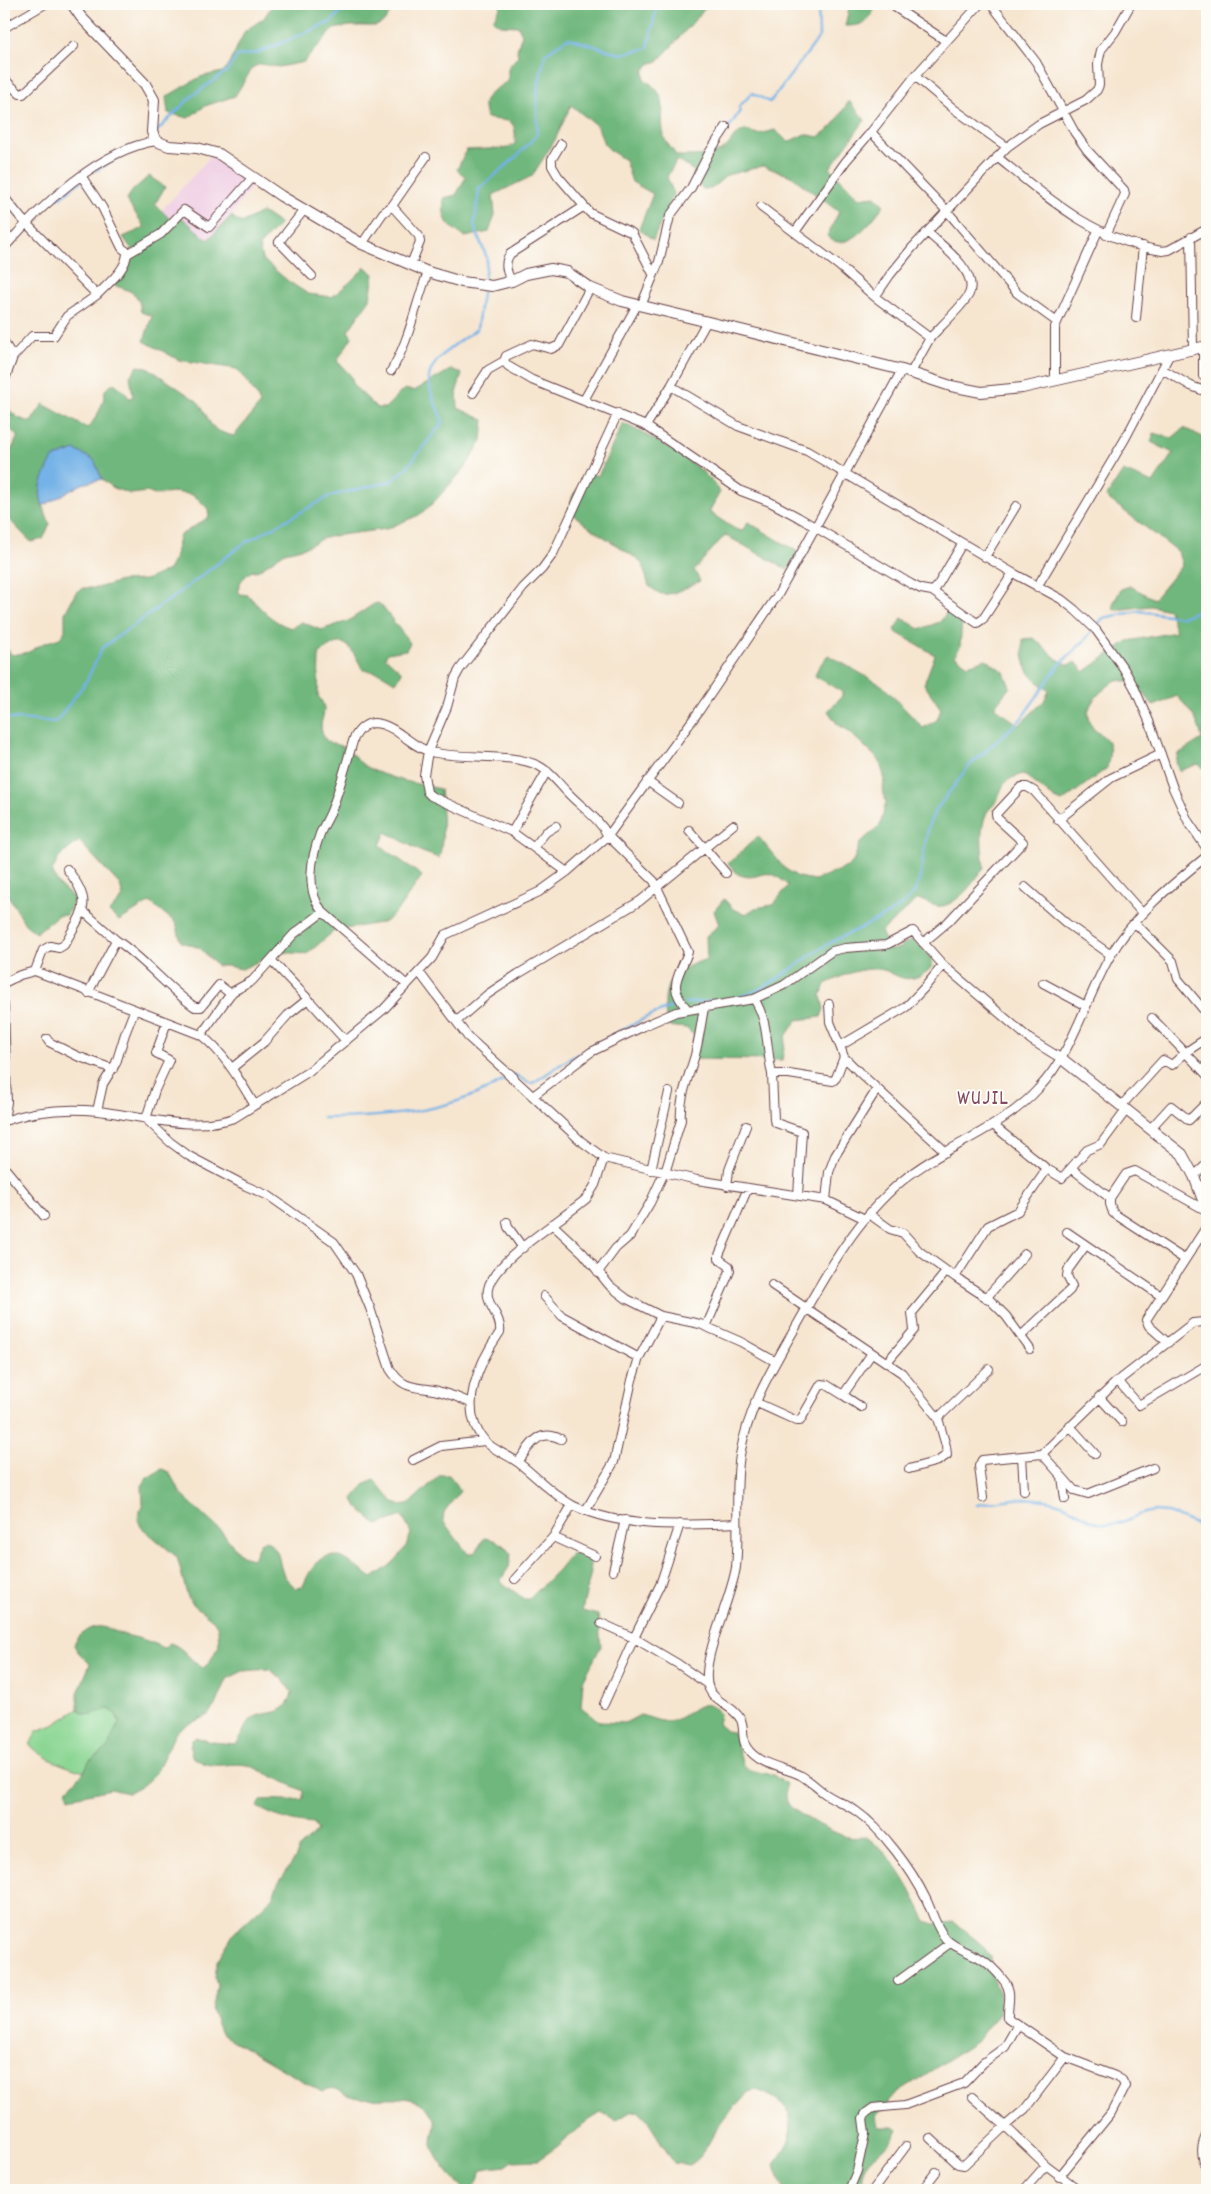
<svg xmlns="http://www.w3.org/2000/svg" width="1211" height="2194" font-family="Dekko,sans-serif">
<rect width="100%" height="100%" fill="#fdfcf7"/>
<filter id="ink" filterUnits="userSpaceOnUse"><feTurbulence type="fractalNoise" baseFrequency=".02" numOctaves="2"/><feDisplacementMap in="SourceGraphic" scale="10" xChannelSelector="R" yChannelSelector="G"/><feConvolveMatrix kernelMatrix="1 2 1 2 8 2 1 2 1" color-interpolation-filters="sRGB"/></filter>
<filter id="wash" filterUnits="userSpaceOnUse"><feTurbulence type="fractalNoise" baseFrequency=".0096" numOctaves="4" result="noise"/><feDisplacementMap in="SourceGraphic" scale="20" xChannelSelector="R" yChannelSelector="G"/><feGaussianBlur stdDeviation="1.12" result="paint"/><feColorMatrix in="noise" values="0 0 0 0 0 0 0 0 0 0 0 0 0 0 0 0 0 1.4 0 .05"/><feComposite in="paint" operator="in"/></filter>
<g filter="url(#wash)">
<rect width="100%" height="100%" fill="#f6e5cf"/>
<path fill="#f0d0e5" d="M213,154L254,183L231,216L208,240L181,217L172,221L162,210Z"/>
<path fill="#8ad693" stroke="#6a7a5f" d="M78,1709L85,1714L109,1709L116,1714L119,1722C115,1732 112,1744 104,1752C94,1761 90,1758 84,1772C65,1766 45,1760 30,1745L37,1731L53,1725Z"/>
<path fill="#6fb77d" stroke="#5c6b54" d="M273,4H396L384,22L376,26H350L333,29L304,62L279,67L261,64L253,67L235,96L205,106L188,118L168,113L166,97L200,77L222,72L228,66L245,31L264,18Z
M502,4H709L671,47L658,61L649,64L644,71V79C673,99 658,109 664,136C665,144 673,148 676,156C689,156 716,157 725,148C735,139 731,136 745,130L758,134L775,130L788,142L805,134L818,137L833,126L849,101L865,120L830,168L859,198L875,196L884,205C874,218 846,257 827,236L839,212L791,176L763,166L727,175L711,189H703L693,177L694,171L677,160L667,177L674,194L653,240L639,229L653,194L632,182L625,160L611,151L604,144L598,127L571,105L555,140L532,176L493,195L495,215L489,232L465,237C447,225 442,221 444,198L456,195L466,177L457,170L466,150L508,148L515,144C517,114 507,123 487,118C477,97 493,91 508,81V68L518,56L517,50L522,34L518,26L500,25L493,20Z
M850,4H878C867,21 867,26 845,26Z
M149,176L165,187L155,204L172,221L181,217L208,240L231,216L241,223L262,212L280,224L259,246L262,259L288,281L308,294L332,297L349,283L365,267L374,274L370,299L348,331L352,337L337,361L351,376L354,386L377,408H385L404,389L414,391L452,369L462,374L457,390L458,408L484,420L482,440L465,468L432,504L419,515L386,529L333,536L321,539L306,547L285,552L259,570L250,572L241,581L238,590L240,594L248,595C261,609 272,622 291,628L302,622L321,630L348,621L374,604L378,603L381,605L410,643L406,650L388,653L385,657L402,672L398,680L395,682L380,673L363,670C349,644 345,633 319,654L318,696C332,713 316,719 323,735C326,744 334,743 341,746C350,749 357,761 365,766C387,779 415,783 440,789C442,812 445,836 439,858L422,852L386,832L380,845L422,876L398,910L385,922L334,931L307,954L278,952L242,969L227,966H217L200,948L181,942L176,923L150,902L119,921L109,912L123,897L120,885L79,841L60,856L52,871L58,884L75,899L67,915H58L36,933L25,924L4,888V645L12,655L29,652L44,643L60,638L65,631V613L76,592L83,588H97L121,581L146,580L168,570L176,555L179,536L209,517L208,509L196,497L189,494L172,492L155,495L147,492L131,494L113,488L102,479L94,460L75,450L53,458C37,491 36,491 50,524L43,539L31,542L4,514V449L11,451L18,436L4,424V405L18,418L31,422L43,404L87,428C97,419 104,403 105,390L114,383L124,391L129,398L133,397L130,376L138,366L147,367L197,401C213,419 203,429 234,436L260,404L257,396L237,369L179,360L144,341L152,316L141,312C139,292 131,291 113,285L136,255L123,237L144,228L142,223L126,200L133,190Z
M623,423C655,440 700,461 720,492L709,512L735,529L742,531L748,522L798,552L788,570L725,535L694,570L700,581C689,586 670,598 659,593C656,592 652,588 649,586L642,564L639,560L589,527L569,511L572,497L588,472L598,476Z
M1184,428L1207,439V771L1198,764L1179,771L1176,762L1178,754L1202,739C1199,720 1189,709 1177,696L1154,706L1134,682L1116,680C1101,691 1078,708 1093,728C1098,734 1107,736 1109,745C1111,751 1108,762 1107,768L1062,802L1055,799L1023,774C1000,781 1005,785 995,803C993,806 989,809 987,812C979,829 982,849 984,867C976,880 955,909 937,906C931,905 924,901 918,899L881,932L890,950L897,949L913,939L930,956L933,965C927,974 913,981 903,978C891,975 887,968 873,969C856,969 840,977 825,984L821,996L824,1009L821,1017L797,1020L786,1036L782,1060L689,1059L694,1035L686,1028L667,1026C661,985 667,972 707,959L706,936L719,925L714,911L724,899L733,909L746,914L755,908L773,905L788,886C765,861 761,883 740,875C736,874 732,868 728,864L758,836L784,868L798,877L815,880L847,867L853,862L860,843L880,825L886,802L883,793L884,776L879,760L846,729L838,725L828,711L842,696V692L815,676L818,668L828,655L883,686L923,728L937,720L941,709L924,684L935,655L894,631L902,618L920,629L940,622L948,611L962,620L960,647L955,656L968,665L986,659L1004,672L1010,687L994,707L1019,725L1044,701L1049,691C1027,674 1022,667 1023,639L1034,638L1057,659L1069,665L1076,662L1084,672L1128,641L1176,632L1169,610L1151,606L1114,610L1113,604L1121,589L1130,586L1154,599L1182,565L1178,552L1106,497L1123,471L1153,483L1173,453L1151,442L1154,433L1172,438Z
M162,1469L169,1472L181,1494L222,1532L239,1553L245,1557L253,1559L260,1543L266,1540C284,1554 276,1561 285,1577C288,1581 293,1585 296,1589L303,1586C323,1540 339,1554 372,1578C391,1566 405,1555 411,1533L402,1516L377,1525L357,1507L353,1499L364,1485L374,1480L393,1502L401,1506L410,1503L440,1475H449L457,1485L460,1491L444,1512L443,1521L468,1554L476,1552L484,1538C496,1539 505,1544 511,1555L509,1567L500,1581L524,1599H529L559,1569L571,1554L578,1553L589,1560L591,1572L582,1611L598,1615L601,1646L583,1681L581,1707L600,1722L625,1723L640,1715C651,1717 660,1723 671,1721C691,1717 702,1691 720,1714L718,1724L726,1731L733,1732L743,1765L749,1770L773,1775L786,1784C786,1791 785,1801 790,1806C797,1814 837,1835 848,1837C857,1839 864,1834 873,1842C898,1862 912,1893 926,1921L934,1924L954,1922L981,1944L991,1957L992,1975L1000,1995L998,2013L976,2042L898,2092L889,2100L886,2108L876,2115L878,2127H894L898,2130C892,2148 867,2155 862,2174C861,2178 863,2185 862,2190H784L774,2164C787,2150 799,2123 784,2106C778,2099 765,2093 757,2090L748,2092C740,2104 732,2108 724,2118C712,2133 707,2154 689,2165L674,2163L647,2120L638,2111L630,2112L616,2121L601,2113L583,2124L558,2146L538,2160L513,2161L506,2166L488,2168L480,2171C479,2182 476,2186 466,2189C455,2183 432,2156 432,2143C432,2135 436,2127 435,2119C432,2114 428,2107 423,2104C403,2092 375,2102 354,2097C339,2094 338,2083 322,2092L221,2034L212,2011L217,1986L215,1978L217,1961L234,1933L272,1898L278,1883L296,1857L299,1848L318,1831L314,1824C294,1823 275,1817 257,1807L262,1800C276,1798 289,1802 303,1799V1791L251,1766C229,1760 212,1773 192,1756L190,1747L192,1739L195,1737L212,1742L236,1744C243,1736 244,1724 253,1718C267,1709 287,1719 292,1692L282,1679L269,1669L243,1671L227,1679L217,1703L207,1716L182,1727L176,1732L155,1774L143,1785L128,1793L111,1789L69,1798L67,1789L84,1772L89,1761L103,1752L108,1746L119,1722L116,1714L109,1709C95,1711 91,1720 78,1709V1693L90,1664L78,1652L74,1645C78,1635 90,1625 102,1627C110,1628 117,1633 125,1635C139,1638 150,1641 163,1648L170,1643C184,1647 190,1661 203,1668L209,1663L219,1645L218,1628L214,1621L193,1604L188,1598L177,1557L141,1527L138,1520L139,1511L143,1504L142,1486L147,1478Z"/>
<path fill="#74b2e7" stroke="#5f6889" d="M75,450L94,460L102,479L82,484L43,506C36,488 45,474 53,458Z"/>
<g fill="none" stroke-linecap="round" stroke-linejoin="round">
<path stroke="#74b2e7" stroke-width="2.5" d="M728,129L740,111L739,107L752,93L770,102L815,43L819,36L818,4
M155,133L192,96L227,71L237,56L258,53L331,22L348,4
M95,171L125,154
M59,198L83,180
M484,281L487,258L474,226L479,189L515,158L537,135V91L545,54L568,38L621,54L648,48L657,4
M4,718L56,722L87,680L102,648L183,590L243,544L330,496L392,481L407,467L443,422C438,409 428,391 429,377C431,358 462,340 477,329L483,286
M685,1003C702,1001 722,1002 738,997C775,987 799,960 830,943C853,930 896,915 912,895C926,878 921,835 935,811L969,766L1021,719L1059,665L1084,641L1103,618L1139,611L1182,617L1207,607
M514,1074L529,1083H533L569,1059L647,1017L679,1004
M323,1118C386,1118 455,1112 509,1077
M977,1505C1006,1499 1035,1494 1064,1505C1077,1510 1088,1522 1102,1524C1123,1528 1136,1511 1156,1511C1174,1511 1190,1525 1207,1527"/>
</g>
</g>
<g filter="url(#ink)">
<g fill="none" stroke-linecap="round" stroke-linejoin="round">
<defs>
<path id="minor" d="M980,4L915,76L871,132L947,211L1017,293L1057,322
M991,4L1036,62L1075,133L1087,150L1124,190L1125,194L1106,235
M896,8L946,41
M4,28L45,4
M915,76L954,109L1007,147
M4,79L20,94H23L74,46
M561,144L552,159V166L558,176L590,213L632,233L653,274
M997,157C1049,199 1093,239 1162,251L1169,250L1207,229
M82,177L102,207L122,248L129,253L161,234L184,210L209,227L253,177
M4,197L21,218L97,295C108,283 127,270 127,252
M392,206L419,236L420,242L411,264
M761,207L838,265L875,297
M304,210L279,242L312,276
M795,232L846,161L871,132
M927,232C941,245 979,272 969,294C964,305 940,327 930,338
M1191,237L1193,348
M362,244L383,213L392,206L426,157
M4,248C39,207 101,149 156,141
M512,281C506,273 504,262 510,254L583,207
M641,306L659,262L670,216L691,188L709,153L726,127
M1136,318L1143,246
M4,342L13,357
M1203,347V376
M504,361L508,366L532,380L646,426L741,491L770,502L798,517L911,584L921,589L932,591L936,588L962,544
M1162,369L1191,386L1207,392
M391,371C410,340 415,305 428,272
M910,374L930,338L875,297L890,275L912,248L1007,147L1039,124L1086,100L1097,90L1099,85L1098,64L1101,50L1115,32L1131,4
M1055,380V327L1098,231
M4,382L13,357L32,336H54L67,316L97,295
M671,386L738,426L807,451L1013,573L1061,599L1075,610L1096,630L1124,669L1134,687L1149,721L1173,788L1188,821L1207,849
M473,393L488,370L504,361L506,356L532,344L551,349L559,345L590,288
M584,400L637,305
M646,426L671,386L707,321
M985,557L1016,506
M1037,587L1125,439L1170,354
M932,591L977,623L983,619L1013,573
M647,781L678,803
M1058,820L1111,778L1161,754
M689,830L726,873
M512,832L547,771
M534,847L546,832L556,826
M567,872L512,832L431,796L427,792L424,775L428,751L447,707L455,678L460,669L523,588L542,569L553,554L618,413
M1025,887L1066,923L1111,955
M83,911L116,940
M1135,923L1173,961L1178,979L1207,1014
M923,943L948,922L1023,842L997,818L996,814L1021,787H1027L1034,791L1143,914
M272,961L308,999
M35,971L43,950L50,946L59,948L64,945C84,909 94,904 67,869
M419,972L468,1037L509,1074
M4,983L20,975L35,971L201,1035C224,1053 239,1079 254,1104
M1043,983L1086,1006
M407,985L323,912C305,891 311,858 320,834C324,824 330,816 333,806C341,784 347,761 354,738C358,731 364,723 374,723C396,724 410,747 431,752C463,760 511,752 539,766C551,772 558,783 567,792C581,807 599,818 608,836L654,881L688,952C679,977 666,986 688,1010
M88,993L116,940C145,959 167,988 195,1007H201L219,985L231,994
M754,999C769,1021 766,1049 772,1074
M829,1004L830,1022L840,1046
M4,1005L7,1102L4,1121
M1152,1018L1207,1075
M458,1020L488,994L518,974L640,901L733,825
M167,1022L156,1053L169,1060L155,1090L146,1119L170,1142L189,1156L246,1186L269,1196L334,1242L356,1274L370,1308L390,1369C404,1391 416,1386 438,1391C449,1394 460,1398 471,1403
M201,1035L232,992L252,981L294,934L323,912
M47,1039L49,1042L77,1056L113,1069
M232,1068L264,1042L288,1015L308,999L346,1041
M513,1078L581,1141L604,1158L697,1180L826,1200L865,1219
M533,1096L591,1052L646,1025L676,1012L754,999L784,985L832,951L845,948L886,945L913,931L943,965
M1122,1105L1163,1060L1172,1065L1186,1052L1207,1038
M97,1111L103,1084L116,1063L125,1034L134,1011
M4,1121C33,1111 67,1108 98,1111C140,1116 193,1132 234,1118L308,1072L383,1010L432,958L445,935L539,892L567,872L608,836L699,711L779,593L902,370
M1151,1128L1171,1106L1189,1120L1207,1102
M946,1152L860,1073L844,1057L840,1046L906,1007L924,988L943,965L1031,1040L1062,1059
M604,1158L595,1185L587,1198C565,1218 493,1260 488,1289C485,1305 502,1316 500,1332C480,1361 456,1409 485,1441C494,1451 509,1455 520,1464C537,1477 554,1496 574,1506C623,1529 683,1525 736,1523
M4,1167L44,1216
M1071,1168L1110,1198L1126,1174L1135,1171L1207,1211
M1047,1169L1062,1178L1087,1150L1101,1144L1127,1109
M651,1170L669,1092
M665,1173L681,1120C679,1098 689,1076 695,1055C699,1040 701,1024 704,1008
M1194,1176L1207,1164
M727,1186L729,1170L746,1126
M798,1195L802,1132L776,1123L774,1120L772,1074H789L833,1081L836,1078L844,1057
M1110,1198V1204L1113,1213L1184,1259
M826,1200L829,1172L835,1156L877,1089
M869,1214L890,1229L903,1233L919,1251L955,1277L988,1226L1018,1211L1047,1169L993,1125
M507,1222L508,1227L523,1248
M552,1224L583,1253L610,1286L627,1299L661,1316L700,1324L741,1342L776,1362
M1067,1232L1086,1245
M598,1272L616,1248L630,1236L650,1203L664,1173
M955,1277L990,1300L1006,1316L1030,1349
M772,1285L902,1373L938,1418L946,1446L947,1455L938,1461L909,1469
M544,1296L562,1316L639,1358L661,1316
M986,1298L1025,1254
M706,1327L730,1271L729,1266L719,1259V1255L748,1188
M1021,1336L1070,1290L1072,1286L1067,1276L1068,1270L1086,1245L1161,1296
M1168,1343L1149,1326L1146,1320L1207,1226
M887,1362L914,1330L912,1313L946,1272
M1118,1381L1139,1405L1207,1365
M843,1395L861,1407
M1099,1397L1122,1422
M755,1402L797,1421H800L821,1384L827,1385L843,1395L872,1353
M938,1418L989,1369
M1070,1426L1095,1454
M1022,1456L1024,1491
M413,1460L441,1446L485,1441
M518,1462C531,1445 537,1428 561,1439
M1153,1468L1088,1494L1074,1490L1042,1454L1114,1384L1193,1323L1204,1322L1207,1325
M1062,1477L1065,1499
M983,1498L979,1466L982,1460L1042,1454
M586,1510L614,1462L632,1380L639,1358
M680,1524L660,1585L634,1638L678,1664L707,1684
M553,1537L595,1556
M613,1571L625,1520
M515,1579L553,1537L572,1505
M601,1623L634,1638L604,1704
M898,1981L950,1943
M1207,2134C1200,2147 1201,2156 1207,2168
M930,2138L958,2164L964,2165L1005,2126L972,2097
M1059,2177L1111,2113L1125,2086L1122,2080L1115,2076L1065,2057
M849,2190L857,2171L865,2134L863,2118L866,2113L873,2108L905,2105L964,2083L983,2063L1005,2047L1017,2026
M873,2190L906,2146
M922,2190L936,2172
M1024,2190L1046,2165
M1079,2190L1046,2165L1005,2126L1025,2109L1065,2057L1008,2018C1007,2005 1013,1994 1005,1982C998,1973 988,1962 978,1957C966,1951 955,1948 946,1939C936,1928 932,1911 926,1899C912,1870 882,1829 856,1811C846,1804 834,1800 824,1793C816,1787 809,1780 800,1775C783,1767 758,1765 747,1748C741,1740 745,1729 741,1720C733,1705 716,1704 709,1689C698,1664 732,1598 736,1567C740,1529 734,1492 740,1455C748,1407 773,1367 797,1325C826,1274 856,1219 902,1181C944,1146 1001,1130 1038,1089C1073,1052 1085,1001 1109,958C1132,917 1171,885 1207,856"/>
<path id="tertiary" d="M72,4L81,17L145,84L154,100L152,132L156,141L169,146L197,148L219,154L281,196L362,244L428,272L462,282L492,286L512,281L526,274L551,269L567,272L590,288L622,301L733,328L902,370L951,386L981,392L1022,388L1207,346
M1062,1059L1182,1154L1194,1176L1207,1211
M509,1074L513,1078"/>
</defs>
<use href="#minor" stroke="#643d44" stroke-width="10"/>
<use href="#tertiary" stroke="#643d44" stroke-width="12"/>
<use href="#minor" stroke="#fff" stroke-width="8"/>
<use href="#tertiary" stroke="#fff" stroke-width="10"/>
</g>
</g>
<g text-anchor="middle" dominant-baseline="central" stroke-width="4" stroke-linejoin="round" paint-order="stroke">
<g font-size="22" letter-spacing="1" fill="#824b63" stroke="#fdfcf7">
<text x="983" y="1099">WUJIL</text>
</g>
</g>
<rect width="1211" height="2194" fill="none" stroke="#fdfcf7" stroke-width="20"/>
</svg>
